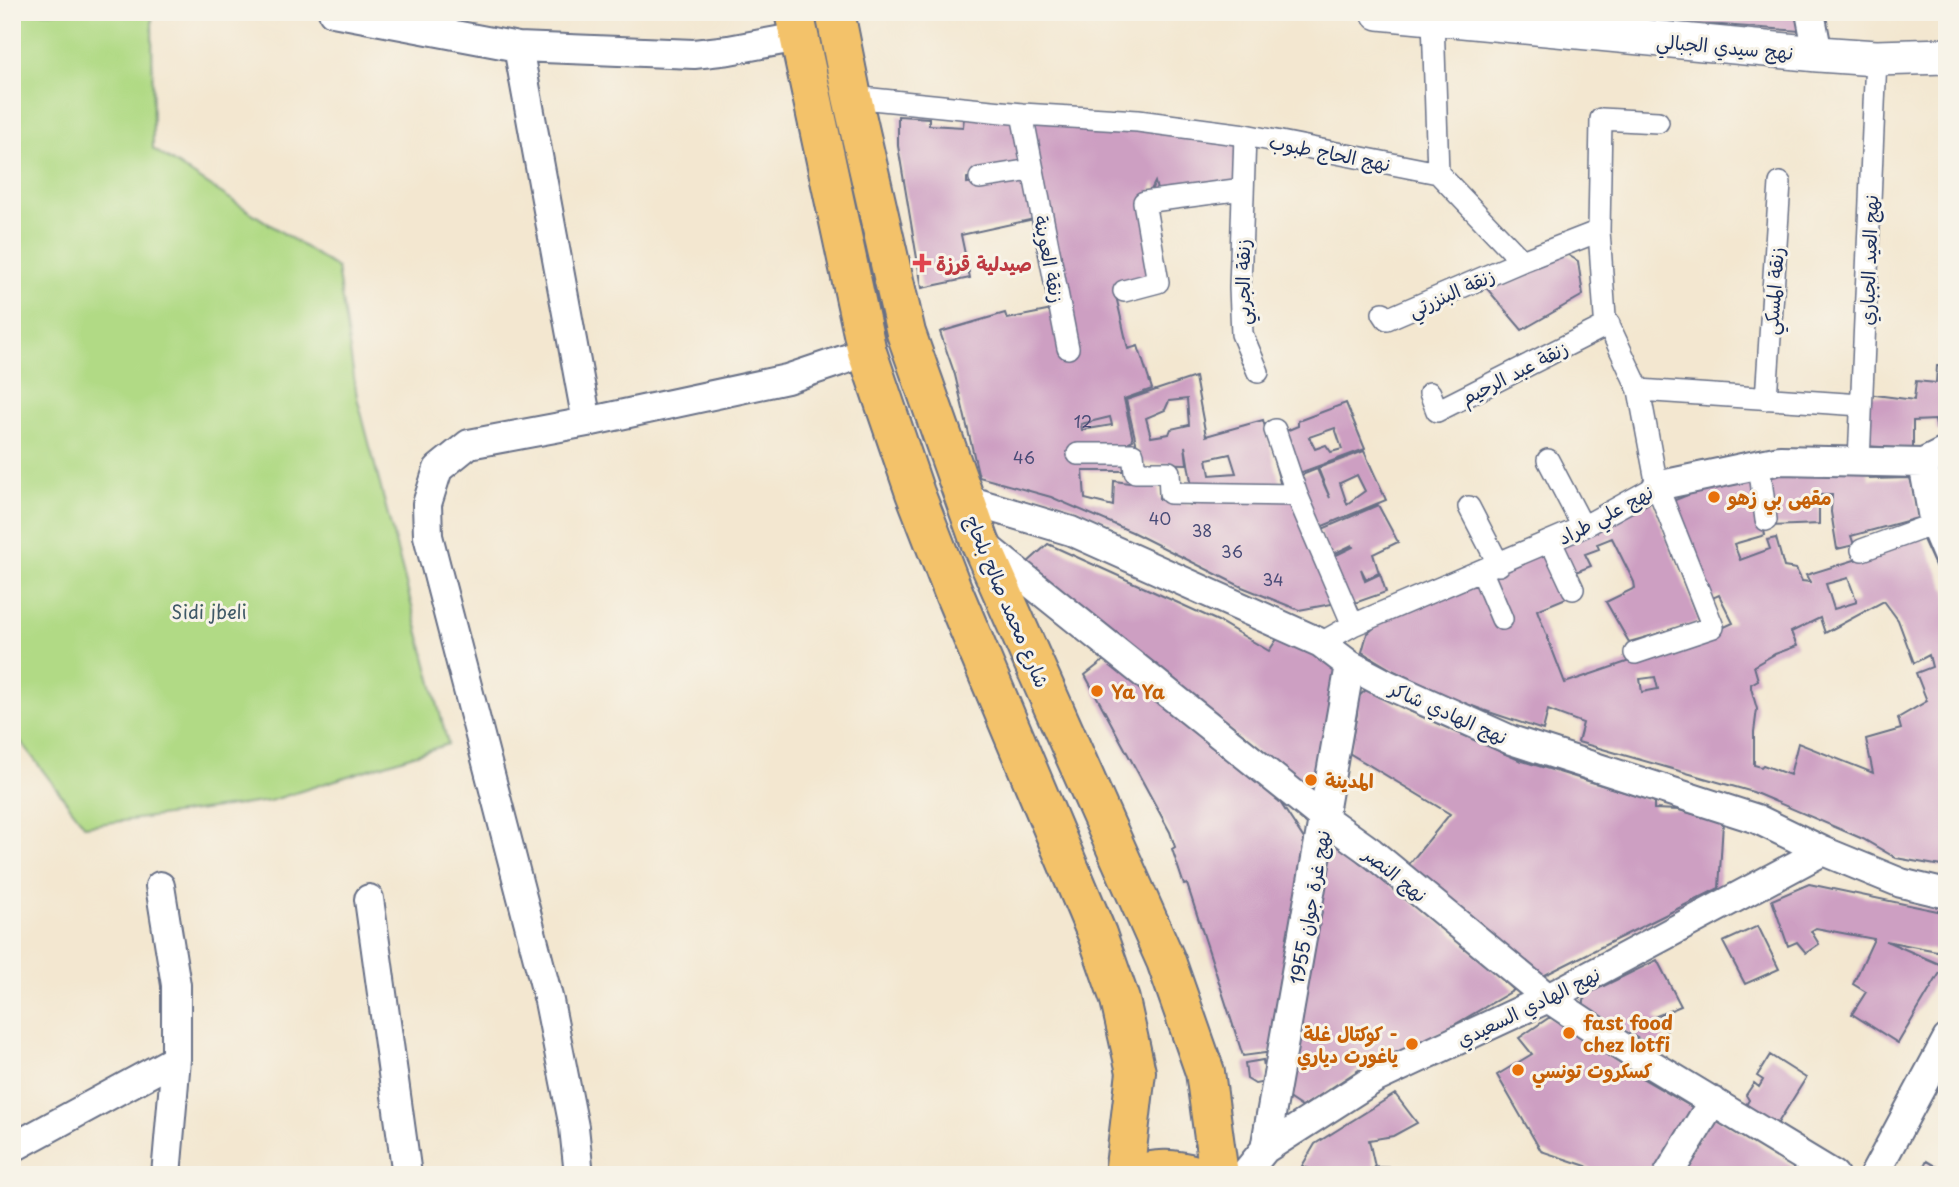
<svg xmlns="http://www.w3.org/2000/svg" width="1959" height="1187" font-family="'Playpen Sans','Playpen Sans Arabic',sans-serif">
<rect width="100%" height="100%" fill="#f7f3e8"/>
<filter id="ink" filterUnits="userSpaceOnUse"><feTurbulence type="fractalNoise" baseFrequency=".0143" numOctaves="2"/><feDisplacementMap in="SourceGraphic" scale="14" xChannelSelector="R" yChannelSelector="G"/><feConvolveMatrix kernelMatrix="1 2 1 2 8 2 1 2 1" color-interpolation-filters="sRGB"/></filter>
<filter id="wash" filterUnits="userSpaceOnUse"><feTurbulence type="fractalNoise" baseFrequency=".00686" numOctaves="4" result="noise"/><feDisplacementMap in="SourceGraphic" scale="28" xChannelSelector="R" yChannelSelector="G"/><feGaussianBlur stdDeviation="1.57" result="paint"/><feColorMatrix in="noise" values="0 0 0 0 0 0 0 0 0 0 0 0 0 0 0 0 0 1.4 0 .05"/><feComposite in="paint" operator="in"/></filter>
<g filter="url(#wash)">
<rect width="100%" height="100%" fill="#f3e7d0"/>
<path fill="#b1da85" stroke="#668472" stroke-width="2" d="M12,12H152L153,149L337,268L357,397L448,744L270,801L85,826L12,730Z"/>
<g id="blocks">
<path fill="#cd9fc2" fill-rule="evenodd" d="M1636,12H1796L1800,31L1722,25L1642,24Z
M898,116L929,118V125L963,127L964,117L1017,119L1025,168L967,178V183L1025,175L1034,219L961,235L970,278L922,288L898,146Z
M1028,117L1240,139L1239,183L1158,194L1155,182L1148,196L1151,276L1116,296L1128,349L1138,346L1152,389L1124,399L1133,440L1129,442L1128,471H1083L1085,499L1113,506L1114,481L1129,483L1132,477H1159V499L1193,505L1192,500L1294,497L1337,603L1299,610L1242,587L1132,532L1051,497L979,477L955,375L940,332L1005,313L1007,319L1052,310L1063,358L1074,355ZM1110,417L1112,425L1082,430L1081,424Z
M1563,252L1578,261L1583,295L1522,330L1483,284Z
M1937,366H1947V429L1937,431L1935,420L1913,421V449L1864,446L1867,394L1914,400L1916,381L1936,383Z
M1195,377L1206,436L1263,420L1282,490L1192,487L1185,446L1187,464L1141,463L1126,400ZM1187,399L1189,425L1171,429L1169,434L1151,437L1146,418L1165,410L1169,401ZM1230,454L1236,473L1210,475L1207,459Z
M1346,403L1365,449L1294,475L1281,433L1298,426V421ZM1335,428L1342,449L1331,452L1326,445L1315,449L1309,437Z
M1364,451L1386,500L1318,528L1294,478L1317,469L1330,498L1318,468ZM1357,475L1365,491L1347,504L1340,483Z
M1867,466L1869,479L1910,478L1921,517L1851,536L1854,545L1837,549L1831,512L1832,495H1819V524L1771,526L1767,470Z
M1751,470L1765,535L1734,544L1740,560L1770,549L1767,540L1776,538L1784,567L1796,569L1802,581L1810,582L1806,575L1861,558L1921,535L1947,592V867L1896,858L1863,839L1753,792L1578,742L1583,723L1548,710L1543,730L1483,710L1448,697L1392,670L1362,652L1367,634L1385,618L1545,550L1571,596L1537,610L1565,683L1709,634L1733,623L1719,595L1708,600L1670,502ZM1848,578L1857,602L1834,609L1826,584ZM1884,601L1898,620L1914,663L1929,655L1932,667L1916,673L1927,701L1898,718L1901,729L1866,739L1873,773L1798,743L1790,775L1763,765L1761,767L1754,765V732L1757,709L1751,688V684L1758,680L1754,666L1775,654L1797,646L1791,632L1820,618L1825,633ZM1655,677L1658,689L1642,692L1640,679Z
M1649,494L1699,622L1629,642L1606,602L1635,588L1634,582L1612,538L1597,544L1599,549L1585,554L1591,566L1571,574L1557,539Z
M1378,505L1398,542L1373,554L1379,573L1366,579L1361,569L1365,581L1380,574L1386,592L1349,605L1328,559L1353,547L1352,545L1329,556L1320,530Z
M1048,544L1218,621L1269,651L1279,636L1342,667L1324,779L1303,790L1026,564Z
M1112,654L1270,787L1310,848L1272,1052L1243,1056L1187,884L1184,885L1172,849L1175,847L1170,832L1085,675Z
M1368,688L1405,709L1519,760L1654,801V809L1679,810L1723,822L1719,888L1543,976L1405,869L1450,814L1349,753L1357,714L1356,699Z
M1341,842L1358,861L1448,929L1514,990L1430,1039L1361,1073L1359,1070L1302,1107L1287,1097L1324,850Z
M1809,884L1947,913V953L1886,941L1944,966L1898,1043L1852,1014L1866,992L1853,984L1874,939L1816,928L1811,931L1819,944L1806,953L1797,942L1788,946L1772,900Z
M1758,926L1779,969L1745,984L1723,942Z
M1657,960L1681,1006L1654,1017L1668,1027L1657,1049L1583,1008L1585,995Z
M1550,1017L1640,1077L1702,1113L1664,1175H1599L1586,1166L1541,1151L1497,1075L1532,1054L1519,1038Z
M1770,1055L1806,1078L1771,1134L1740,1115L1749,1100L1746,1095L1754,1083L1759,1087L1763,1080L1757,1076Z
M1263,1060L1266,1082L1255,1084L1247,1079L1245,1063Z
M1395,1094L1417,1123L1393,1136L1369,1140L1375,1167L1400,1168L1417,1175H1324L1302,1166L1315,1144Z
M1712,1115L1807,1175H1675Z
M1927,1161L1947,1173V1175H1919Z"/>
</g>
</g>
<g filter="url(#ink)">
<use href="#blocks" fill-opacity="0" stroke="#676f86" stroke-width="2"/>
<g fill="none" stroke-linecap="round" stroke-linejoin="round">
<defs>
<path id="pedestrian" d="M1433,19L1438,173
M852,97L1022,114L1138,121L1245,135L1438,173L1522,261L1599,231L1605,317L1639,390L1657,486L1713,627L1635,653
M1022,114L1068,348
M1245,135L1240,288L1242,334L1258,372
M980,178L1031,170
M1599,231L1601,119L1658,122
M1124,291L1158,282L1144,202L1243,189
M1383,313L1387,319L1522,261
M1639,390L1861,405
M1430,393L1437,411L1609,324
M1766,399L1780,183
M1275,430L1297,495
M1078,454H1133L1135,472H1169L1170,493L1297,495L1353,625
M1548,460L1583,527
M1859,462L1876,58
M1759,464L1766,520
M1469,507L1499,565
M1551,542L1573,589
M1862,550L1934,524
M1482,572L1502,619
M1321,643L1353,625L1583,527L1657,486"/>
<path id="minor" d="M333,12L518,47L587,422
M1810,12L1818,54
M518,47L694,54L729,50L799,37
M1923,463L1934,524L1947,555
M1657,486L1780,460L1923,463L1947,451
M964,499L1071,531L1321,643L1350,665L1386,684L1511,740L1757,819L1823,851L1901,883L1947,894
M985,546L1325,819L1371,852L1548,998L1619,1045L1834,1175
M160,886L176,985V1059L166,1175
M369,899L407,1175
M12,1148L176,1059
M1265,1149L1350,665
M579,1175L574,1127L549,1001L428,536L427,504L438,469L469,444L587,422L787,379L867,352
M1244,1175L1265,1149L1374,1079L1548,998L1823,851
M1668,1175L1713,1101
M1874,1175L1947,1039"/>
<path id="tertiary" d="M1379,12L1818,54L1876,58L1947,56"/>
<path id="primary" d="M794,12L867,352L915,493L953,591L1097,934L1120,1000L1136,1072L1124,1175
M835,12L852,97L906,333L980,542L1166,961L1205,1072L1219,1175
M1137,1175C1157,1167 1175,1169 1196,1175"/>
</defs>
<use href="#pedestrian" stroke="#676f86" stroke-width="24"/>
<use href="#minor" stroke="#676f86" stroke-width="32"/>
<use href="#tertiary" stroke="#676f86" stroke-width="38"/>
<use href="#primary" stroke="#676f86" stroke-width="42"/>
<use href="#pedestrian" stroke="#fff" stroke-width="21"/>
<use href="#minor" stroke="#fff" stroke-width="28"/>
<use href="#tertiary" stroke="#fff" stroke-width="35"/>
<use href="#primary" stroke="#f3c26a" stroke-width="38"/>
</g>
</g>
<path fill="#e0444e" stroke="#f7f3e8" stroke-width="2.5" d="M918.5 252.5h7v7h7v7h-7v7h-7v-7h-7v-7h7z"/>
<g fill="#e8710a" stroke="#f7f3e8" stroke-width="2.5">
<circle cx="1714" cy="497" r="7"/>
<circle cx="1097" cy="691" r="7"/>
<circle cx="1311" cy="780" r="7"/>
<circle cx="1569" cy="1033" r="7"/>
<circle cx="1412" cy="1044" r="7"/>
<circle cx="1518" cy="1070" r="7"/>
</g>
<g text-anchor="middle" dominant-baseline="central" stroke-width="6" stroke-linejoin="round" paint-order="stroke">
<g font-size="16" fill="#484b77">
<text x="1083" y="421">12</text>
<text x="1024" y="457">46</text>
<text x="1160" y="518">40</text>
<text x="1202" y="530">38</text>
<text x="1232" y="551">36</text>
<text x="1273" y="579">34</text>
</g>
<g font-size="19" fill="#1b2f5e" stroke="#f7f3e8">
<text transform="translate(1725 46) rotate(5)">نهج سيدي الجبالي</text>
<text transform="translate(1330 152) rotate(11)">نهج الحاج طبوب</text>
<text transform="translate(1050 259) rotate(79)">زنقة العوينة</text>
<text transform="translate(1868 260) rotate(-88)">نهج العيد الجباري</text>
<text transform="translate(1242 282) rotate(-90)">زنقة الجربي</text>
<text transform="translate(1773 291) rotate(-86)">زنقة المسكي</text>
<text transform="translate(1451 292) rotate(-24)">زنقة البنزرتي</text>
<text transform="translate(1514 372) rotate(-27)">زنقة عبد الرحيم</text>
<text transform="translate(1605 514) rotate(-28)">نهج علي طراد</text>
<text transform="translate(1008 601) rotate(67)">شارع محمد صالح بلحاج</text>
<text transform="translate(1449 712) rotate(24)">نهج الهادي شاكر</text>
<text transform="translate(1396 874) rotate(39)">نهج النصر</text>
<text transform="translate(1309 907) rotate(-80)">1955 نهج غرة جوان</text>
<text transform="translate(1528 1006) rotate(-26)">نهج الهادي السعيدي</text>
</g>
<g font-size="19" font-weight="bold" fill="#be3a42" stroke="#f7f3e8" text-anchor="start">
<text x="936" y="263">صيدلية قرزة</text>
</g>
<g font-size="19" font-weight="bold" fill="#c56008" stroke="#f7f3e8" text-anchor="start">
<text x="1728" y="497">مقهى بي زهو</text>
<text x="1111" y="691">Ya Ya</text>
<text x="1325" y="780">المدينة</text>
<text x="1583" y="1022">fast food<tspan x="1583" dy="22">chez lotfi</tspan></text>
<text x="1398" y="1033" text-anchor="end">كوكتال غلة -<tspan x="1398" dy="22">ياغورت دياري</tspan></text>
<text x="1532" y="1070">كسكروت تونسي</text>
</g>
<g font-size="19" fill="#405a68" stroke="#f7f3e8">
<text x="209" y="611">Sidi jbeli</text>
</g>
</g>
<rect width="1959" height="1187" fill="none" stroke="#f7f3e8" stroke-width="42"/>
</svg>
